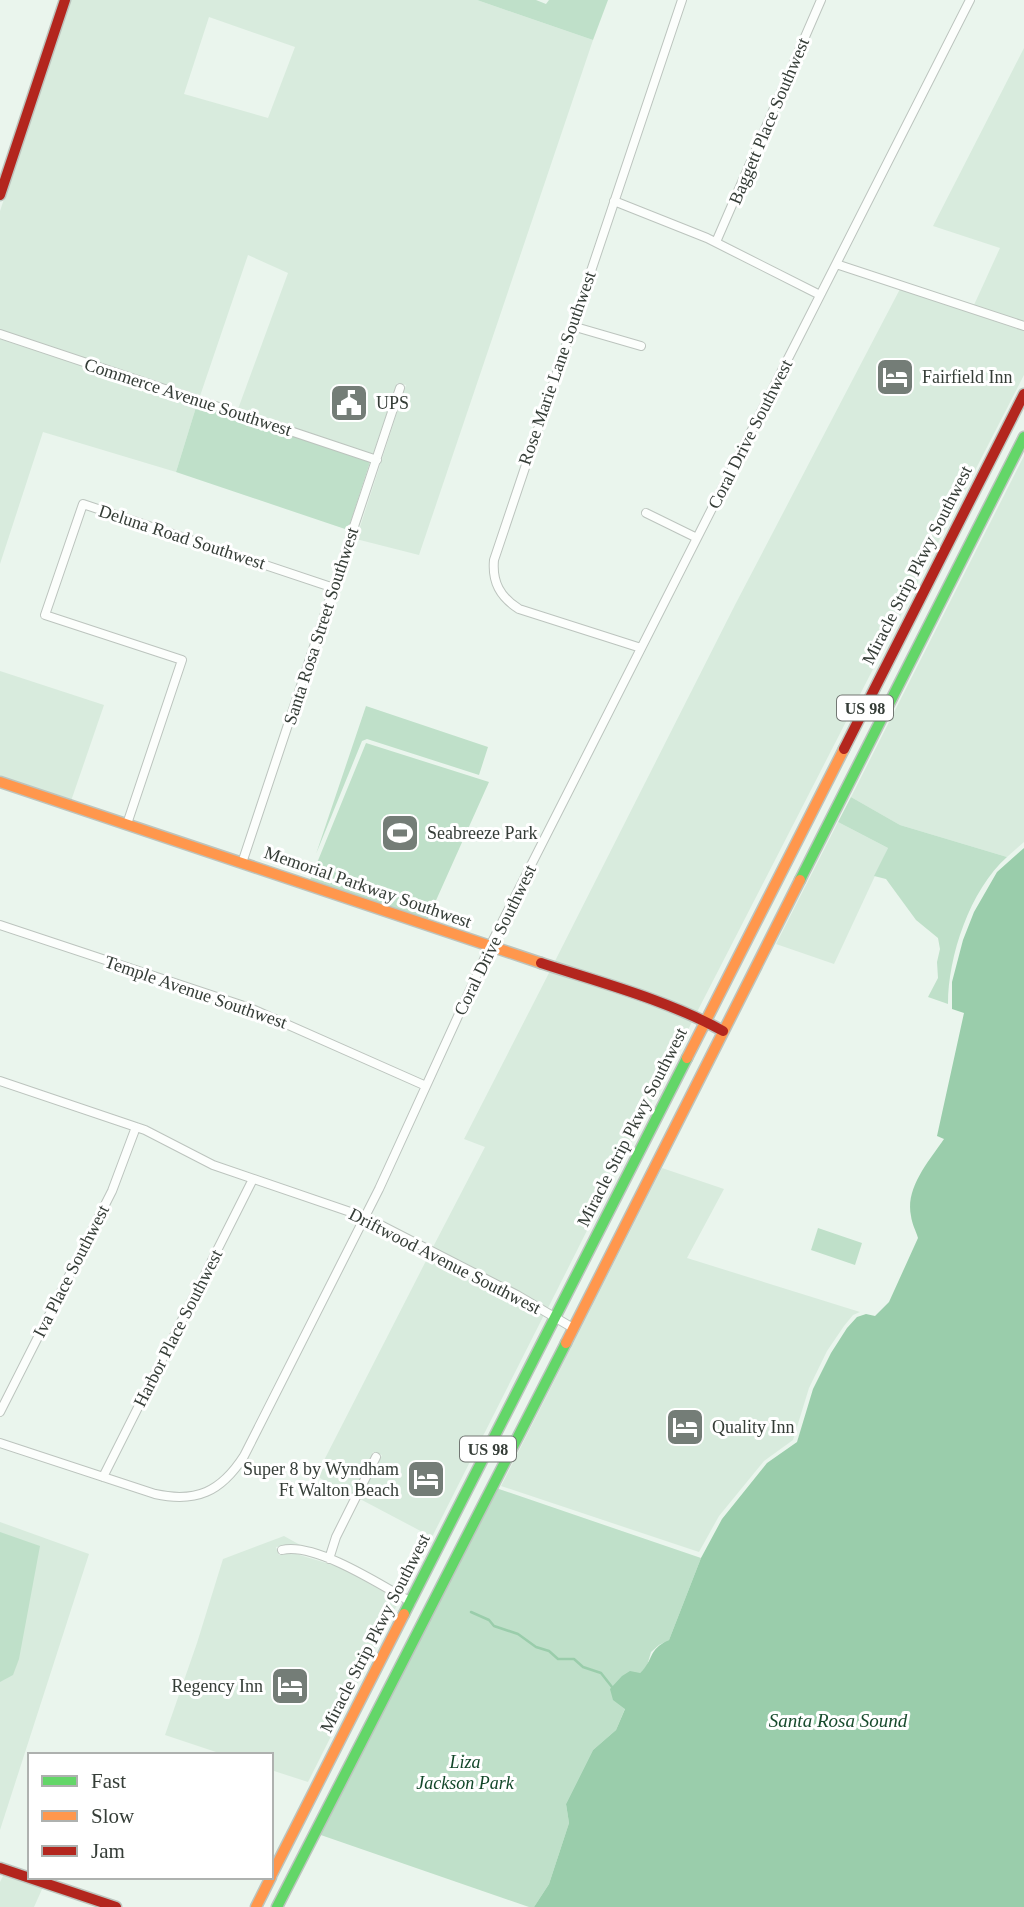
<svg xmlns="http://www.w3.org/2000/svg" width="1024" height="1907" font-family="'Times New Roman',serif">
<rect width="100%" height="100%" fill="#eaf5ed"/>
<path fill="#d8ebdd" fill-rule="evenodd" d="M70,0H477L593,40L419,555L356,539L406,385L397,383L373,454L238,409L288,273L248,255L200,396L0,330V211ZM209,17L295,47L268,118L184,94Z
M1024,48V322L974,305L1000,248L933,226Z
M900,289L1024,331V375L697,1012L554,963L736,603Z
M0,339L197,404L176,472L43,432L0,564Z
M1024,456V842L1007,857L900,825L851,797Z
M0,671L104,705L71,801L0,777Z
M838,822L888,848L834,964L776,944Z
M550,971L693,1020L548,1308L433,1247L485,1147L464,1139Z
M662,1168L724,1189L687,1258L860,1312L853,1315L844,1326L827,1351L809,1388L793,1440L764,1461L719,1516L699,1552L501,1486Z
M429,1255L544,1315L432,1537L360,1499L382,1455L373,1452L352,1495L316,1476Z
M0,1522L89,1554L0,1830Z
M284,1536L302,1546L294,1544L276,1547L279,1555L293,1553L343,1568L399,1601L308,1782L271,1770V1755H225L165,1735L197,1643L223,1559Z
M4,1874L43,1887L34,1907H0V1882Z"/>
<path fill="#bfe0c9" d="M477,0H536L546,4L549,0H608L593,40Z
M197,404L370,462L348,530L176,472Z
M366,706L488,747L479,775L367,739L362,741L316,854Z
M366,743L489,782L425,925L308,885Z
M851,797L900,825L1007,857C970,890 948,956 948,1004L928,997L938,978L937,962L940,949L938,938L916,920L886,879L874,876L888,848L838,822Z
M818,1228L862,1243L855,1265L811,1250Z
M493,1487L701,1558L669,1640L659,1645L651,1652L647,1666L640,1673L616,1730L593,1750L566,1804L569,1823L549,1884L534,1907H529L315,1833Z
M0,1532L40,1546L19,1659L13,1675L0,1682Z"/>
<path fill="#9acdab" d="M1024,848V1907H534L549,1884L569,1823L566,1804L593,1750L616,1730L625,1709L613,1700L610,1689L622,1676L630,1671L640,1673C655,1659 647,1650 669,1640L701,1558L722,1519L767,1463L797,1442L813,1389L831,1353L847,1328L857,1317L866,1314L875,1316L889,1302L918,1238C916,1231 912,1224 911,1216C905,1188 929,1161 944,1139L937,1136L964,1013L952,1009V982L963,940L974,912L997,872Z"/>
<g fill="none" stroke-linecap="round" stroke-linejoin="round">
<path stroke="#9acdab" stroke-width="2.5" d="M471,1612L489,1620L494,1626L518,1634L536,1647L549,1651L558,1659H574L583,1667L601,1673L612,1687"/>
<defs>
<path id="street" d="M614,201L707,238L820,295
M716,242L821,0
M836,264L1024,326
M572,326L641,346
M0,334L377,460
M646,513L697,538
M641,648L519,609C500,597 492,582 494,560L682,0
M127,824L182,660L45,615L83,504L334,588
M242,863L400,388
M0,925L250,1008L426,1086
M0,1081L145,1130L213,1165L365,1217L517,1295L573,1328
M0,1412L112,1191L136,1127
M0,1443L155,1494C196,1503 221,1492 244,1456L379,1189L491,944L970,0
M103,1477L253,1179
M282,1550C315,1542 381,1585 411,1602
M329,1559L336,1537L376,1457"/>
<path id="fast" d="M800,880L1024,437
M404,1614L687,1058
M277,1907L566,1343"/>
<path id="slow" d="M0,782L541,963
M687,1058L844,749
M566,1343L800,880
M271,1876L404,1614
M256,1907L271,1877"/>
<path id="jam" d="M0,195L65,0
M844,749L1024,394
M541,963C602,983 667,1000 723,1031
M0,1868L116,1907"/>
</defs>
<use href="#street" stroke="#bcc4be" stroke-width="10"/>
<use href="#fast" stroke="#bcc4be" stroke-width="13"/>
<use href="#slow" stroke="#bcc4be" stroke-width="13"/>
<use href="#jam" stroke="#bcc4be" stroke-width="13"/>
<use href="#street" stroke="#fcfefc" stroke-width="8"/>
<use href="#fast" stroke="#63d668" stroke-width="10"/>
<use href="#slow" stroke="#ff974d" stroke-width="10"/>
<use href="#jam" stroke="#b3261e" stroke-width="10"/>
</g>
<defs>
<symbol id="hotel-square" viewBox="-11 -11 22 22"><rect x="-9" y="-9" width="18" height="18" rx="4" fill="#747d77" stroke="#fff"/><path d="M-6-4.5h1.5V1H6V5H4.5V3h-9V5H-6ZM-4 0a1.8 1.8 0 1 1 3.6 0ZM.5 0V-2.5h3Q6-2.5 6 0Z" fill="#fff"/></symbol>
<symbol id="civic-square" viewBox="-11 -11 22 22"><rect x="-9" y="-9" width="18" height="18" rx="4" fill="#747d77" stroke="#fff"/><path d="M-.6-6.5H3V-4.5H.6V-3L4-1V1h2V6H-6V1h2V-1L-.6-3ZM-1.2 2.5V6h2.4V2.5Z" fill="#fff"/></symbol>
<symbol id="stadium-square" viewBox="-11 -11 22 22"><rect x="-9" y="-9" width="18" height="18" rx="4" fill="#747d77" stroke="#fff"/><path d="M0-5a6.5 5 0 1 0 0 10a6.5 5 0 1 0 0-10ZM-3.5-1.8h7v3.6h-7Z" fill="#fff"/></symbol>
</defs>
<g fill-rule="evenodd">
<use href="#hotel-square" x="873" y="355" width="44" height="44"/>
<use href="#civic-square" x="327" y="381" width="44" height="44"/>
<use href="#stadium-square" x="378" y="811" width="44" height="44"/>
<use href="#hotel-square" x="663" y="1405" width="44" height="44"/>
<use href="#hotel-square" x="404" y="1457" width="44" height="44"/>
<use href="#hotel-square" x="268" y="1664" width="44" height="44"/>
</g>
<g text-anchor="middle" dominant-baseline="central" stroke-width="6" stroke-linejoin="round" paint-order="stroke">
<g fill="#fff" stroke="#727773" stroke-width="2">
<rect x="837" y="695.5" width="56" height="25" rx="5"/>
<rect x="460" y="1436.5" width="56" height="25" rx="5"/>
</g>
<g font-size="16" font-weight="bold" fill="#353d37">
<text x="865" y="708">US 98</text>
<text x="488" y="1449">US 98</text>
</g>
<g font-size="18" fill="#353d37" stroke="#fff">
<text transform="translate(769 121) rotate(-67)">Baggett Place Southwest</text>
<text transform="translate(557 368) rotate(-71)">Rose Marie Lane Southwest</text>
<text transform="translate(188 397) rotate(18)">Commerce Avenue Southwest</text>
<text transform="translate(750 434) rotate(-63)">Coral Drive Southwest</text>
<text transform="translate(182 537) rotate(18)">Deluna Road Southwest</text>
<text transform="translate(917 565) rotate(-63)">Miracle Strip Pkwy Southwest</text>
<text transform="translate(321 626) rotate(-72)">Santa Rosa Street Southwest</text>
<text transform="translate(368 887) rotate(19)">Memorial Parkway Southwest</text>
<text transform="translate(495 940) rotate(-64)">Coral Drive Southwest</text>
<text transform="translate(196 992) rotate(19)">Temple Avenue Southwest</text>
<text transform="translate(632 1127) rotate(-63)">Miracle Strip Pkwy Southwest</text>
<text transform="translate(445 1261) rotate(27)">Driftwood Avenue Southwest</text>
<text transform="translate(71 1271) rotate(-63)">Iva Place Southwest</text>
<text transform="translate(178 1328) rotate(-63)">Harbor Place Southwest</text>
<text transform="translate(375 1633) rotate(-63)">Miracle Strip Pkwy Southwest</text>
</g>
<g font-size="18" fill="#353d37" stroke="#fff" text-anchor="start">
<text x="922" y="377">Fairfield Inn</text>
<text x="376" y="403">UPS</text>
<text x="427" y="833">Seabreeze Park</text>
<text x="712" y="1427">Quality Inn</text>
<text x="399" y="1469" text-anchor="end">Super 8 by Wyndham<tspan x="399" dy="21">Ft Walton Beach</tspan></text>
<text x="263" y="1686" text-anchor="end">Regency Inn</text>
</g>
<g font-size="18" font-style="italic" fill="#124729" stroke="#fff">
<text x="465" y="1762">Liza<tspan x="465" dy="21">Jackson Park</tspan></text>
</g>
<g font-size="19" font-style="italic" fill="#184b2d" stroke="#fff">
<text x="838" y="1720">Santa Rosa Sound</text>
</g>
</g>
<rect x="28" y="1753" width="245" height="126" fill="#ffffff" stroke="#aeb1af" stroke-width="2"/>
<rect x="42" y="1776" width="35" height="10" fill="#63d668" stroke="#aeb1af" stroke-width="2"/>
<text x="91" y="1788" font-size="21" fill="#353d37">Fast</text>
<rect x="42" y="1811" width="35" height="10" fill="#ff974d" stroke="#aeb1af" stroke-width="2"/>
<text x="91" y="1823" font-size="21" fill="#353d37">Slow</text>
<rect x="42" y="1846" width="35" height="10" fill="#b3261e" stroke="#aeb1af" stroke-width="2"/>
<text x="91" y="1858" font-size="21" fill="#353d37">Jam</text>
</svg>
